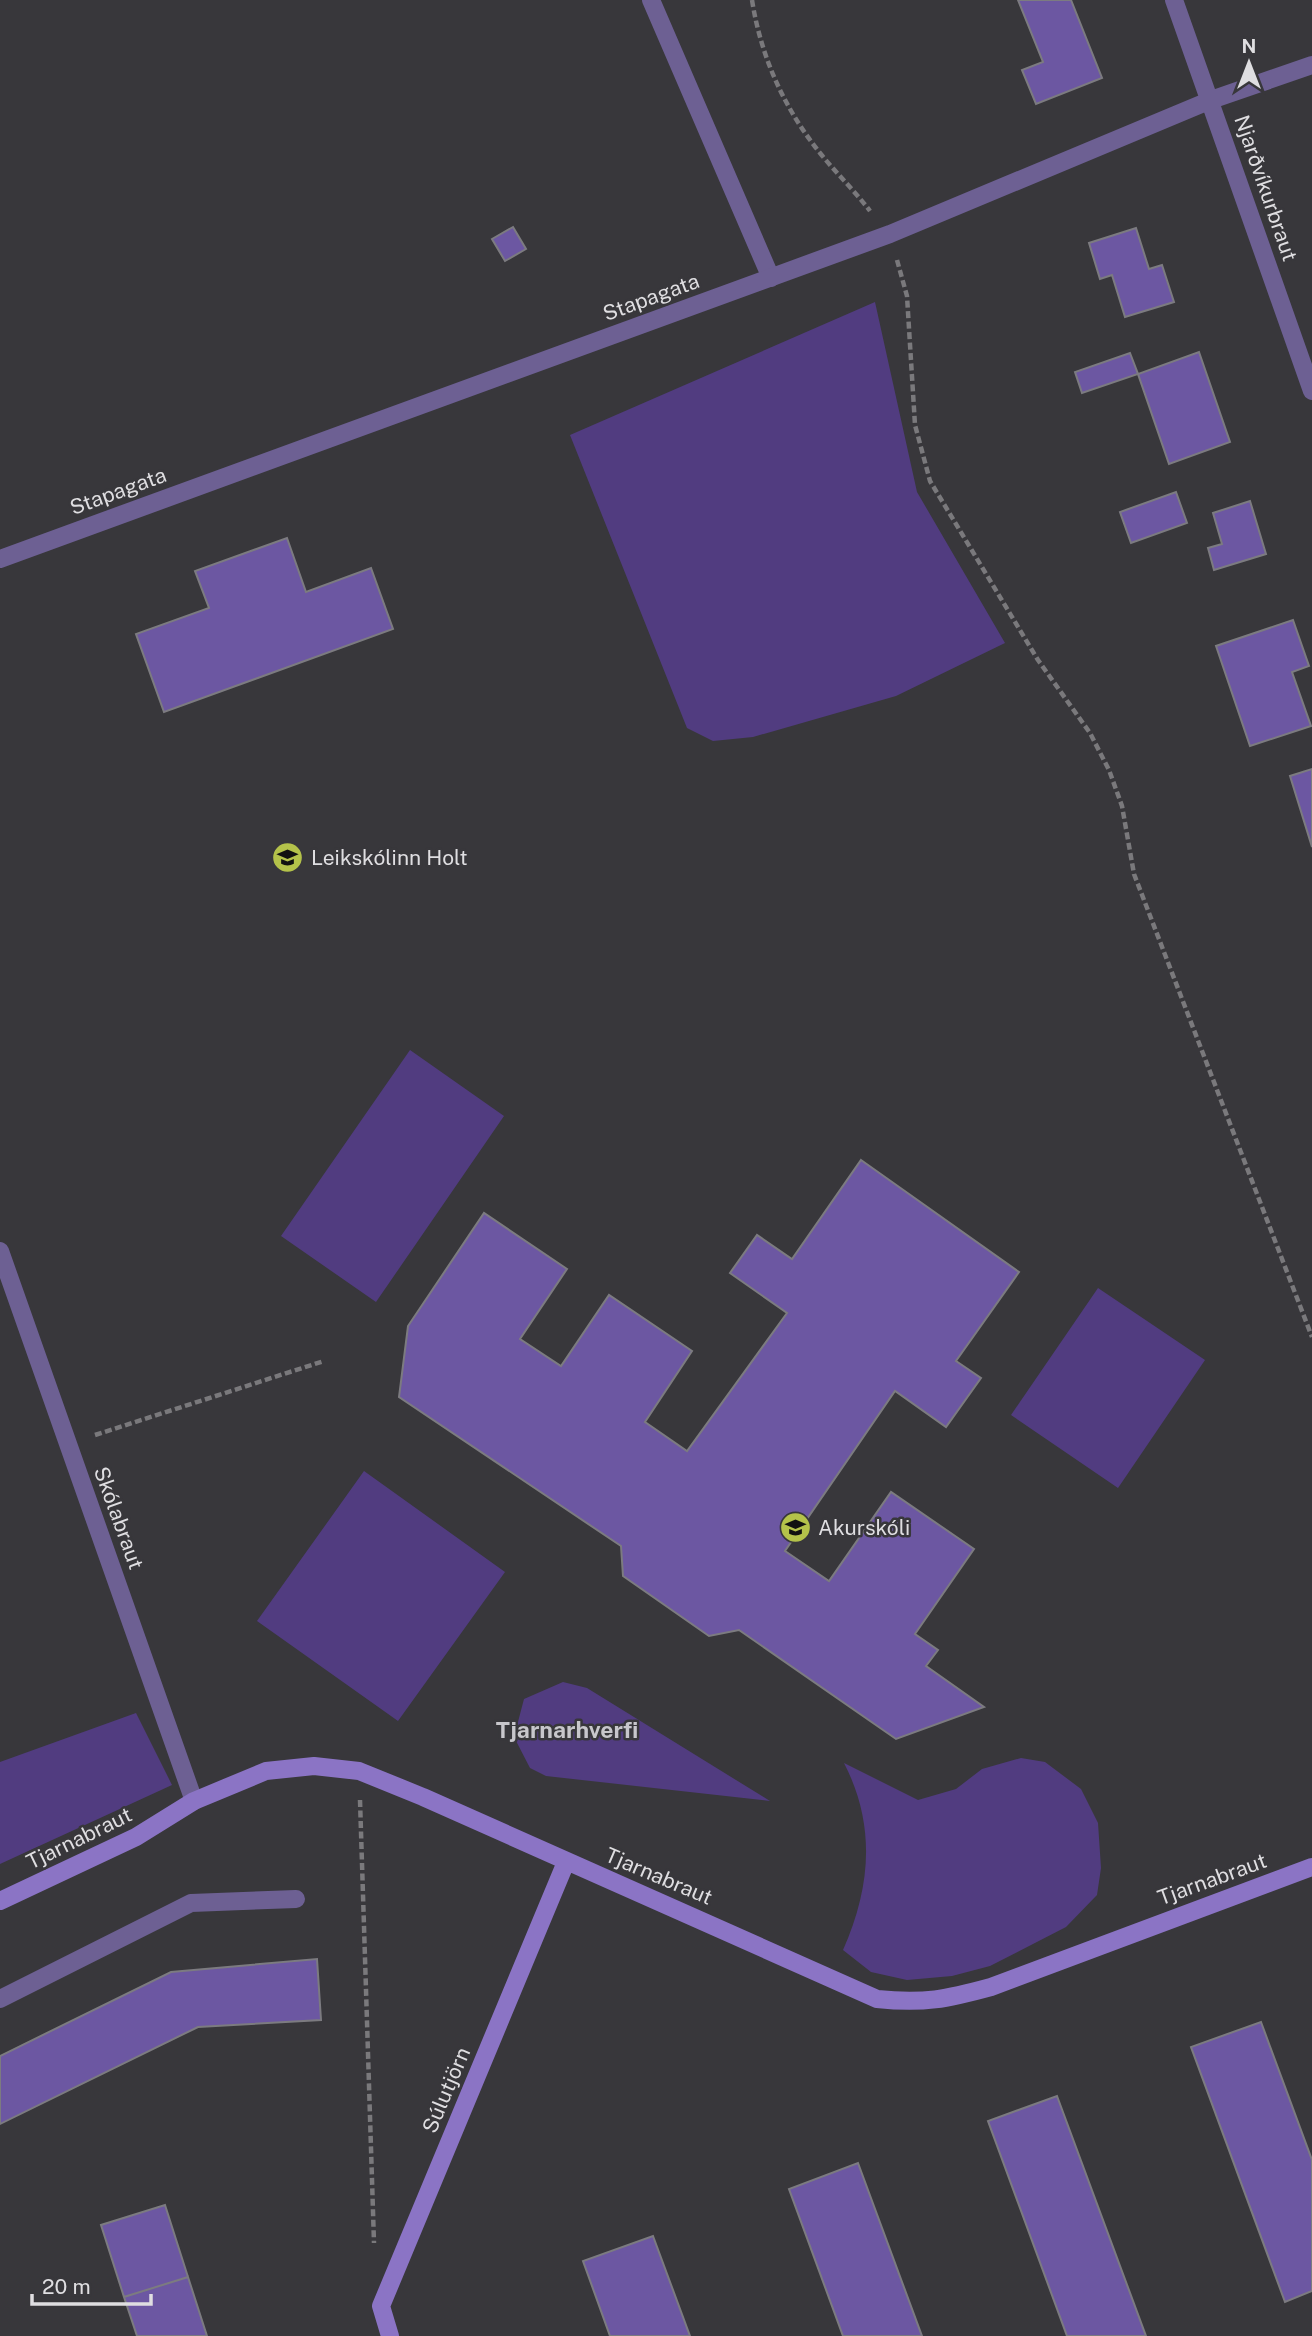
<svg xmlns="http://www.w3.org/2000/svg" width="1312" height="2336" font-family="'Public Sans',sans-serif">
<rect width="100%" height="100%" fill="#38373b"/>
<path fill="#513c80" d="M875,302L917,492L1005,643L896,696L753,737L713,741L687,728L570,435Z
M410,1050L504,1116L376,1302L281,1236Z
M1098,1288L1205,1360L1118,1488L1011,1415Z
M364,1471L505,1572L398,1721L257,1621Z
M563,1682L587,1688L770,1801L546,1776L530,1768L514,1737L524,1699Z
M136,1713L172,1785L0,1864V1762Z
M1021,1758L1045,1762L1081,1789L1098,1823L1101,1868L1097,1895L1066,1927L990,1966L952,1976L907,1980L871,1972L843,1950C871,1887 876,1825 844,1763L918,1800L956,1789L982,1769Z"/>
<path fill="#6c57a2" stroke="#7c7b80" stroke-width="2" d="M1018,0H1071L1102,78L1036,104L1022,70L1043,62Z
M513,227L526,249L505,261L492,239Z
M1136,228L1149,269L1162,265L1174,302L1125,317L1112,275L1100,279L1089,243Z
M1199,352L1230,442L1169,464L1138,374Z
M1130,353L1138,374L1082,393L1075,372Z
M1176,492L1187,523L1131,543L1120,512Z
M1250,501L1266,554L1214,570L1208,548L1222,544L1213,513Z
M287,538L306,592L371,568L393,629L164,712L136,634L209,608L195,571Z
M1293,620L1309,666L1292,672L1311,726L1250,746L1216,646Z
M1312,769V847L1290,776Z
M861,1160L1019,1272L956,1361L981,1378L946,1427L895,1391L785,1551L829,1581L891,1492L974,1549L915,1634L938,1650L926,1666L984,1707L896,1739L739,1630L709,1636L623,1576L621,1546L399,1397L408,1326L484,1213L567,1269L520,1339L561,1366L609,1295L692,1351L645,1422L687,1451L787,1313L730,1273L757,1235L792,1259Z
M317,1959L321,2020L198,2027L0,2124V2056L171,1972Z
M1261,2022L1312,2160V2291L1285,2302L1191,2047Z
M1057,2096L1146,2336H1067L988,2121Z
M858,2163L922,2336H843L789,2189Z
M165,2205L188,2277L124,2297L101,2225Z
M653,2236L690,2336H610L583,2261Z
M188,2277L207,2336H137L124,2297Z"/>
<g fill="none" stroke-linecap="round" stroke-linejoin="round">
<path stroke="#7a797c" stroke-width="4.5" stroke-dasharray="7 3.5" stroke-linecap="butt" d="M752,0C761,57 784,108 820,153C836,173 854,190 870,211
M897,260L907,296L915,425L930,481L1038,660L1090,733L1109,770L1122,806L1134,874L1312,1337
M95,1435L324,1361
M360,1800L374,2243"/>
<path stroke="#6d6093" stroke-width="18" d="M651,0L771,278
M0,1999L191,1903L296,1899"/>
<path stroke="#6d6093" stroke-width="18" d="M1174,0L1312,391
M0,559L890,234L1211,100L1312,65
M0,1251L194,1801"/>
<path stroke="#8b74c5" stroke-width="18" d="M0,1901L136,1837L194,1801L266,1771L314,1766L359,1771L423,1797L877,1999C924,2004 947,1999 991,1987L1312,1867
M390,2336L381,2306L566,1862"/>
</g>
<defs>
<symbol id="school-disc" viewBox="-11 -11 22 22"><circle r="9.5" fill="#b4c24a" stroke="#38373b"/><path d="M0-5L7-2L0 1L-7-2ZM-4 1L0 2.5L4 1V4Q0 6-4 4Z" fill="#111"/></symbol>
</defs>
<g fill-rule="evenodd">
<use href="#school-disc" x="270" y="840" width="35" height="35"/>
<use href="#school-disc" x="778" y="1510" width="35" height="35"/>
</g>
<g text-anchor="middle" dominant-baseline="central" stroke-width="5" stroke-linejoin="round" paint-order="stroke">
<g font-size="21" fill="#dfdee1" stroke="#38373b">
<text transform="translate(1266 188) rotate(71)">Njarðvíkurbraut</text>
<text transform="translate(651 297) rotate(-20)">Stapagata</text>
<text transform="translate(118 491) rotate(-20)">Stapagata</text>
<text transform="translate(119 1518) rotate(70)">Skólabraut</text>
<text transform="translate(79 1838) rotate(-26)">Tjarnabraut</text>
<text transform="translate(659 1876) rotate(23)">Tjarnabraut</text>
<text transform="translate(1212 1879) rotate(-20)">Tjarnabraut</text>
<text transform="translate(446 2090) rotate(-67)">Súlutjörn</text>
</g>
<g font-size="21" fill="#dfdee1" stroke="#38373b" text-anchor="start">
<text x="311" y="857">Leikskólinn Holt</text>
<text x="818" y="1527">Akurskóli</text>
</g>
<g font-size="23" font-weight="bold" fill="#c8c7cc" stroke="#38373b">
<text x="567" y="1729">Tjarnarhverfi</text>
</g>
</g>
<g transform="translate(1249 63)" stroke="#38373b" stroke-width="5" paint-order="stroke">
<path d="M0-5L12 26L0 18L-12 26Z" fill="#dfdee1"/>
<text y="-10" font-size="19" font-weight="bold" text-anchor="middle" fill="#dfdee1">N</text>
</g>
<path d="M32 2294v10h119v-10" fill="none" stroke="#dfdee1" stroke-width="3.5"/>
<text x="42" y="2294" font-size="21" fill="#dfdee1" stroke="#38373b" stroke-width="5" paint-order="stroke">20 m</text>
</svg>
